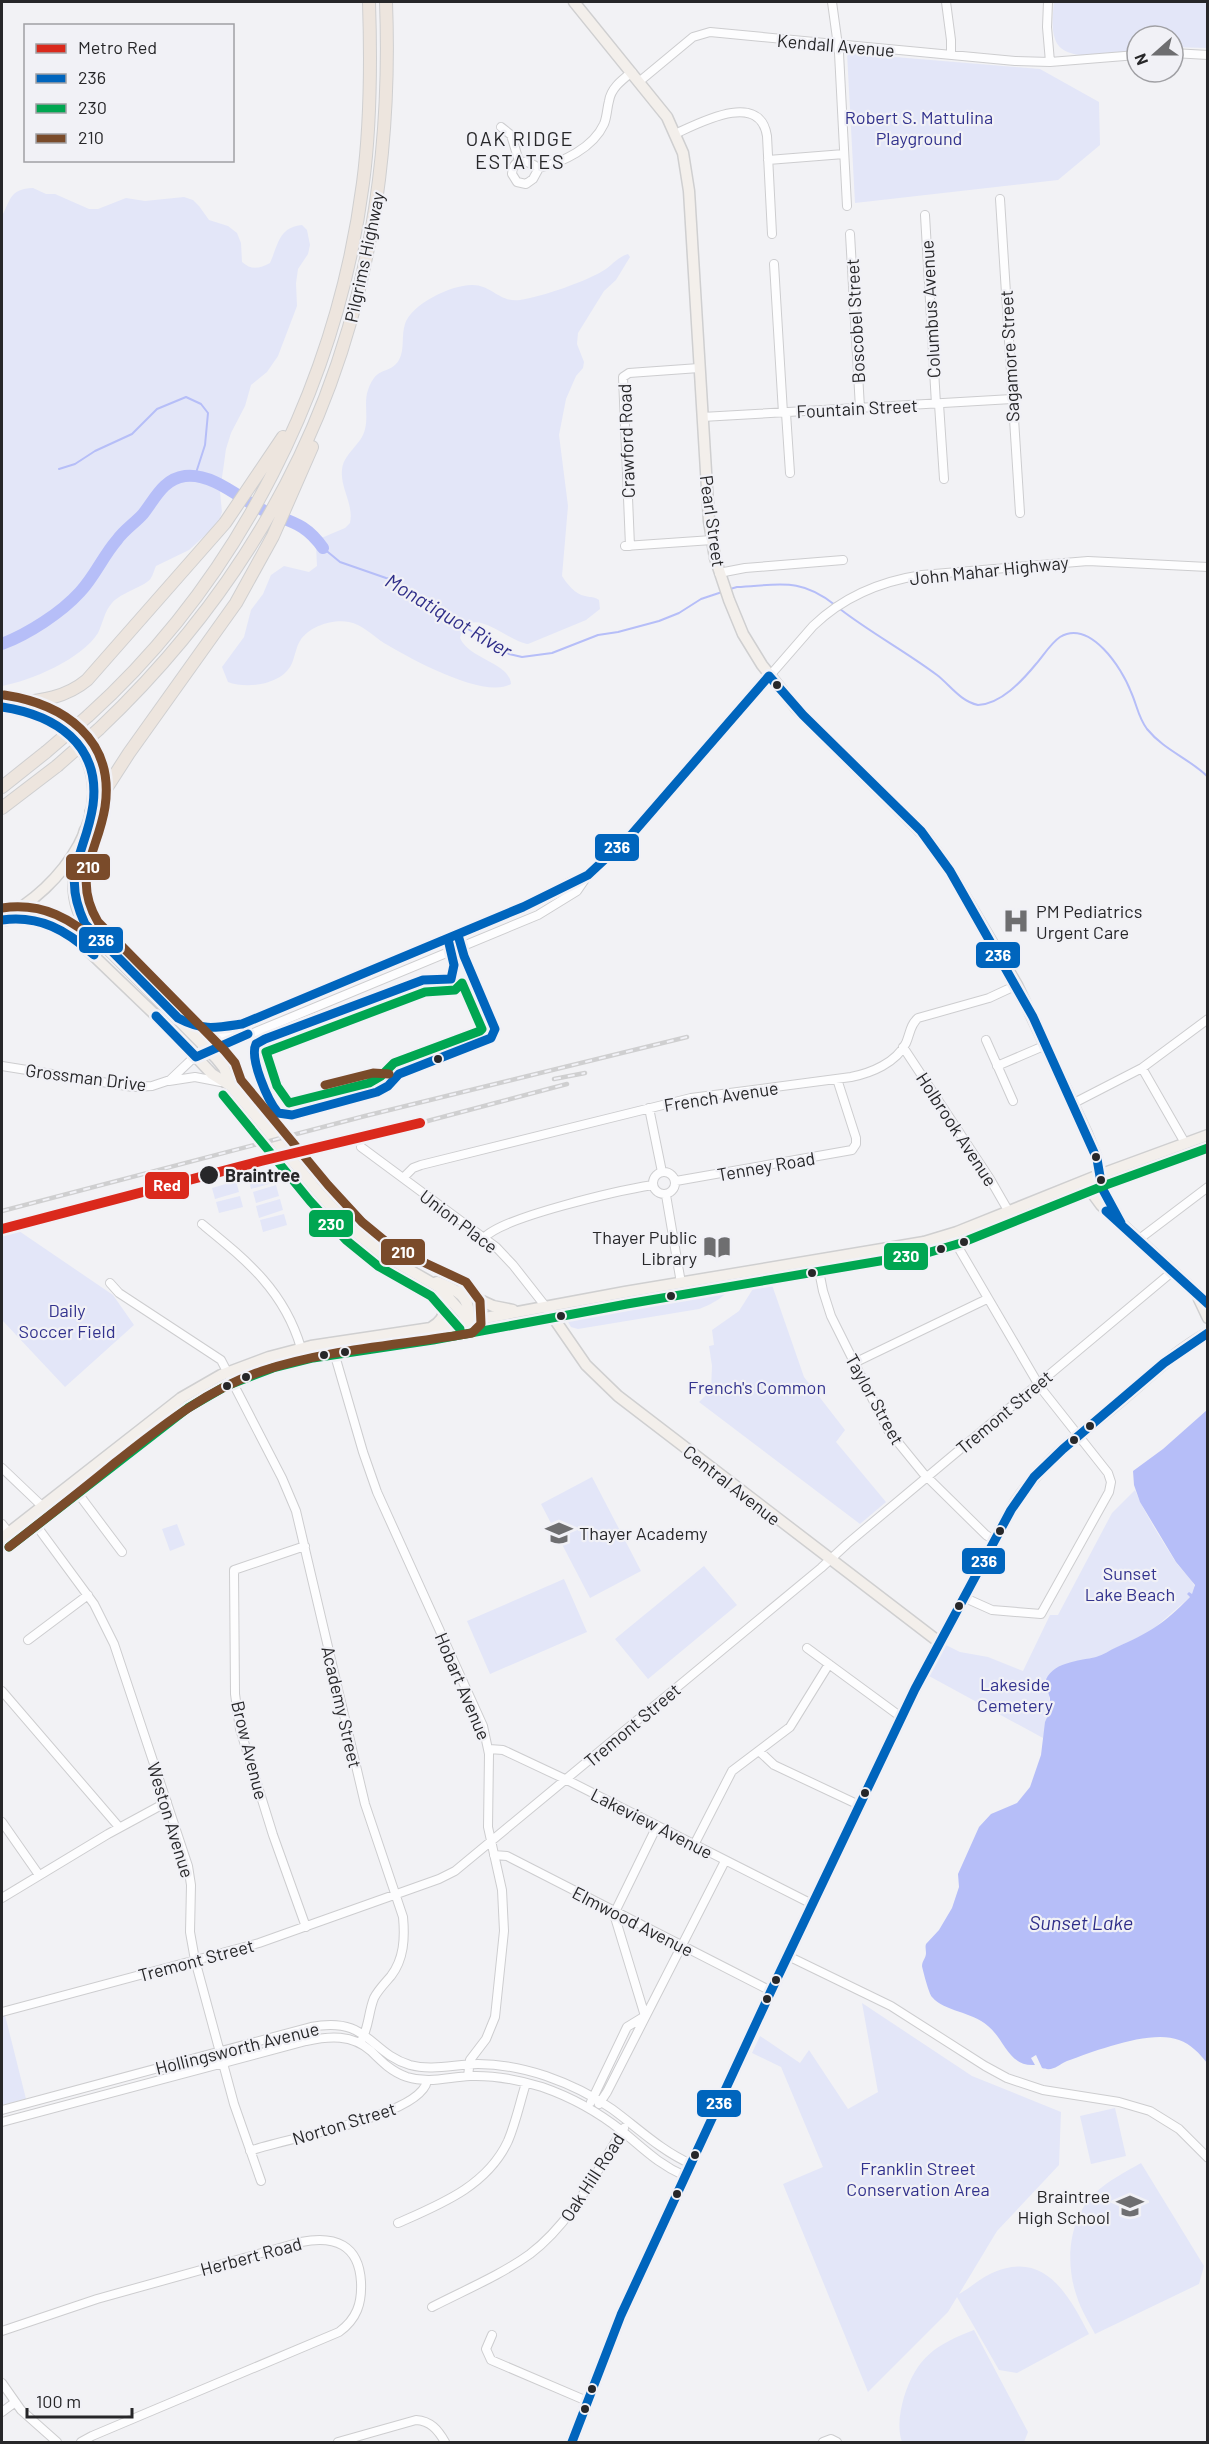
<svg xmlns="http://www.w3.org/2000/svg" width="1209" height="2444" font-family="Barlow,sans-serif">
<rect width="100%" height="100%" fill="#f2f2f5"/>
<path fill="#e3e6f8" d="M1054,2H1207V48L1173,47V36H1137V50C1115,52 1064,66 1055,39C1051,27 1053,14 1054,2Z
M847,53L1040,69L1099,102L1100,145L1058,180L855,203Z
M33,188L46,194H55L89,209H98L126,198L145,201L184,197L193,200L199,206L209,220L228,226L237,233L241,243L242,262C251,270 259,269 270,263C278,245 279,227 302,225L307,230L310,245L308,254L298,269L296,283L297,306L278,356L267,372L251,385L245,406L231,433L226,449L220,492L222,512L220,518L212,529L189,550L156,566C154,570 153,575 151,578C145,587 121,592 112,603C104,612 103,623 98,633C82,659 30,681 2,686V216C11,199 10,189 33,188Z
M628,254L630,257L616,280L604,291L578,333L577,344L584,362L583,368L576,376L566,399L559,435L568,506L562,576C567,584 575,594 585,596C592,598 593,596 599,600L600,609L586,620L528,644C509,643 469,600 460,638C469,659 510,663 511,684C485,700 409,658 384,643C373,636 362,624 349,622C333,619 309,626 300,641C295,649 295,659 290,667C279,685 246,689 228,682L222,667L244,637L251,610L263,594L271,575L284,566L309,572L317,566L316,545L319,539L345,528L350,523C354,504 340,488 342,470C343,456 357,447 363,435C370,420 363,404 368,390C377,364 389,376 399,360C405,349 401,336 405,324C411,304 453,284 473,285C491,285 500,303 520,300C541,297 588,281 606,269C613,264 618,257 628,254Z
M273,1171L276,1182L251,1189L249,1178Z
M236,1181L239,1192L215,1199L212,1188Z
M276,1185L279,1196L256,1203L253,1192Z
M240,1196L243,1207L219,1213L216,1202Z
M280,1199L283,1210L259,1218L256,1206Z
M284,1214L287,1225L263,1232L260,1220Z
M19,1231L113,1295L134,1325L65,1387L2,1320V1235Z
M771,1282L804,1377L845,1430L836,1442L886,1502L860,1524L699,1402L711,1390L712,1366L709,1346L714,1345L712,1330L739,1311L756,1284Z
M725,1284L730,1286C728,1296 710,1305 699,1309L578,1329L571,1327L567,1320L569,1314L578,1310Z
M592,1477L641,1571L590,1598L541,1504Z
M1135,1490C1144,1513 1162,1540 1175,1561C1181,1570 1193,1579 1195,1588L1192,1594L1188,1595L1190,1597L1151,1631L1097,1657L1068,1663L1047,1689C1054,1704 1046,1722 1043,1738L929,1676L946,1645L960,1652L988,1657L1023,1671L1050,1615H1058L1112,1513Z
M177,1524L185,1545L170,1551L162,1529Z
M704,1566L737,1605L648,1679L615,1639Z
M564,1579L587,1632L490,1674L467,1621Z
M862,2003L972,2076L1061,2112L1059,2165L997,2231L959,2294C969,2289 979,2279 990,2274C1044,2248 1068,2294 1089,2334L1017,2373L999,2370L957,2297L948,2312L868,2392L783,2184L823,2167L781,2067L752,2053L760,2036L800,2063L809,2050L848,2109L878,2092Z
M5,2015L26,2099L2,2105V2016Z
M1115,2108L1126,2156L1091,2164L1080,2116Z
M1141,2163L1204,2266L1199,2284L1095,2334C1089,2322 1081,2310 1077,2297C1065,2264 1068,2219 1095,2193C1108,2181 1125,2172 1141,2163Z
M974,2330L1028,2432L1024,2442H902C897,2428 900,2411 904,2397C917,2357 935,2345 974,2330Z"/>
<path fill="#b6bef8" d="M1207,1410V2063C1200,2054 1191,2044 1179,2040C1151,2029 1095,2051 1067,2061C1058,2065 1053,2072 1042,2068L1036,2055L1031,2058L1035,2065C1009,2067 1005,2040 988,2026C971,2011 945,2012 932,1997C929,1994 923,1971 922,1966C922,1961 926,1958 926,1953C926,1950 925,1947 926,1944L939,1930L952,1908L959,1887L958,1874L979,1827L991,1814L1017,1803L1030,1787L1041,1755L1045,1722L1050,1711V1698L1045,1683C1050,1662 1079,1661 1096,1657C1103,1655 1110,1650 1117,1647C1150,1632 1164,1624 1190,1597L1187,1594L1189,1592L1192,1594L1195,1585L1176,1562L1140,1502L1134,1485L1133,1471L1163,1449Z"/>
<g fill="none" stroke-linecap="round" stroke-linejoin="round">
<path stroke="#b6bef8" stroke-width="2" d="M59,469L75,464L95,451L132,434L157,409L186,397L201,404L208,413L205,445L195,476
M323,548L340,562L386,578L395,579L415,596L445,615L509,654L522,657L552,653L598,635L618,632L659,621L679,613L701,599L722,592
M730,589L737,587C779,585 800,577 835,605
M840,609C871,633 905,651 937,675C950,685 960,701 978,705C1001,704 1022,681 1036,664C1043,656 1051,643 1060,637C1090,619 1122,668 1131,692C1137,705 1138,717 1147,729C1164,750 1190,759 1208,777"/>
<path stroke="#b6bef8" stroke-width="12" d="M2,644C28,634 61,613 80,592C95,576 103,556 117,540C124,530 135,523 143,514C155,499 163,479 185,476C210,473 235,494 255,506C284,523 301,517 323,548"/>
<defs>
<path id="minor" d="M832,2L839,53L847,206
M946,2L951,40V55
M1048,2L1047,27L1050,62
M1173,53L1208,55
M640,81L693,37L710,32L1015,61L1050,62L1137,55
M501,127L511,135L519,161
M675,134C699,123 760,90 767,136L772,234
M768,160L844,154
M539,168L533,179L526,184L517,182L512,174C513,156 528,161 539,168C563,162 593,148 604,124C607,117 607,108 609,101C611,88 622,80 632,72
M1000,199L1020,513
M925,215L936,404
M850,234L860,408
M774,264L783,413
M939,404L944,479
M786,413L790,473
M702,417L1012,399
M625,546L712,540
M630,546L623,377L629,373L699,368
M719,573L745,568L843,560
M182,1020L204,1029L230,1027
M986,1040L1013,1101
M903,1047L990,1179L1009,1212
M205,1053L538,915L577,891L588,875
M2,1066L133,1087L152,1086L170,1080L210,1042L242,1024L523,907L570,882L588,875L632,834L813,626C843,597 882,581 922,575L1088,561L1208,567
M997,1066L1046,1045
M1142,1068L1185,1143
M169,1081L195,1077L221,1082
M1072,1104L1142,1068L1208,1019
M649,1108L662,1172
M361,1147L496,1247L513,1265L546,1307
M653 1183a11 11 0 1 1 22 0a11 11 0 1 1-22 0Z
M403,1178L413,1168L421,1165L691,1098L851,1077C871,1073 896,1063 906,1043C910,1034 910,1025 918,1018L989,998L1017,985
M676,1181L852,1150L856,1144V1138L837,1079
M666,1195L681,1283
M202,1224C246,1260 284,1290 301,1348
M951,1235L1040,1387L1108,1473L1111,1482L1109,1492L1041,1614L992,1610L963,1597
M484,1238C502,1217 621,1190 653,1185
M1138,1240L1208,1187
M817,1261L823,1291L831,1316L888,1430L923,1473L986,1535L994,1540
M110,1283L119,1293L221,1360L282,1478L296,1511L365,1804L403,1917C405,1938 404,1959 391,1976C385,1983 378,1990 374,1998C368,2013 369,2029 360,2043
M331,1342L363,1452L377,1492L483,1726L489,1754L488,1827L502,1890L504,1931L495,2017L486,2039L470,2060L468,2076
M854,1363L987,1299
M2,1468L43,1507
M71,1484L122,1552
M30,1517L94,1604L114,1644L188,1866L191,1885L190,1932L195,1960L234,2104L261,2181
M2,1524L9,1533
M305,1546L234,1570L235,1694L240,1729L273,1835L306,1927
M28,1640L88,1595
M807,1648L901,1717
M2,1691L119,1827
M489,1749L503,1750L567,1780L812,1904
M759,1751L774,1765L859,1805
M2,1822L39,1875
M694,1845L732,1771L790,1727L829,1664
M494,1855L507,1856L771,1991
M2,1898L108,1834L167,1802
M788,1956L891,2006L985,2066L1007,2078L1043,2090L1119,2102L1150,2111L1179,2129L1208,2158
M2,2012L259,1943L439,1879L455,1871L821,1568L847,1544L1172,1272
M645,2016L614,1914L657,1826
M591,2102L627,2027L645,2016
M599,2104L607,2092L725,1861
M2,2110L311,2027C369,2016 368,2052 410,2065C432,2071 456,2064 478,2064C501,2064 525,2069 546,2076C569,2084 592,2095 612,2109C638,2128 660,2150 691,2164
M2,2122L306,2041C329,2036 352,2034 371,2051C382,2062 392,2072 407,2077C430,2084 448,2077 470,2076C495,2075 519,2080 542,2087C571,2097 598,2112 622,2131C644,2149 658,2164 685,2176
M250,2151C284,2138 420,2117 427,2081
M398,2223C441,2204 487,2186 508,2141C516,2122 520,2102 526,2083
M432,2307C465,2290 501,2275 530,2254C572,2222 596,2172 624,2128
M2,2331L97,2299L301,2242C335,2235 359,2245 361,2282C362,2303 357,2319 339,2332L92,2436L81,2442
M492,2335L486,2349L491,2360L587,2401
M2,2383L21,2410L57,2442
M2,2412L14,2403
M338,2442L416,2420C431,2421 438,2430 445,2442
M823,2442L831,2439L837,2442"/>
<path id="major" d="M574,2L667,117L683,153L689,191L709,521L715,558L729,600L743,634L762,665L796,708L925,836L950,871L1017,985L1086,1132L1097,1159L1102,1188L1121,1223
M85,830C74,864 65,898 88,929L216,1058L224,1068L231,1086L319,1193L354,1231L385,1256L439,1287L469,1321
M2,918C61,890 122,809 79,745C62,721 36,711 8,707
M5,920C30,916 52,920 72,935L172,1031L212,1074L231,1086
M1084,1182L1101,1205L1208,1304
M437,1282C458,1290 471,1297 469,1321
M460,1291L493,1306L513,1310
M1199,1299L1208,1318
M546,1307L586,1365L618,1396L939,1642
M432,1327C446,1319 448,1307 441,1293
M2,1538L181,1398L221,1375L269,1357L311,1346L431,1328L625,1292L924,1242L957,1232L1099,1175L1208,1135
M572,2442L621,2315L771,1991L915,1689L1011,1510C1038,1463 1084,1432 1124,1398C1151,1375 1177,1350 1208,1333"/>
<path id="highway" d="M2,705C32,701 62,701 87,680L225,523L283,437
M88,716C239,580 337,384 363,183C371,122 371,62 369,2
M99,729C308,531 397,287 386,2
M2,787L46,752
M2,808L57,766
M91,812L129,753L236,603L273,536L312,447"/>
</defs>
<use href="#minor" stroke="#cdcdcf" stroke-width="10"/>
<use href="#major" stroke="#cfcfd0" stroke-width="13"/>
<use href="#highway" stroke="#cfcfd0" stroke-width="14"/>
<use href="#minor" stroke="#fdfdfe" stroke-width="8"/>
<use href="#major" stroke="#f3efeb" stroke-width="10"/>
<use href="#highway" stroke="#ede5de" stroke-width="12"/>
<defs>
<path id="rail" d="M554,1079L585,1073
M420,1123L567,1084
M2,1211L365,1116L687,1037"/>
</defs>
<use href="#rail" stroke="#cfcfd0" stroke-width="4.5"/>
<use href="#rail" stroke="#f1f1f6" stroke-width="2" stroke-dasharray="7" stroke-linecap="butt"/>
<defs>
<path id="highway-bridge" d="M46,752L88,716
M57,766L99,729"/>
</defs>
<use href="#highway-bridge" stroke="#cfcfd0" stroke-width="14" stroke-linecap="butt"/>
<use href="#highway-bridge" stroke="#ede5de" stroke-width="12"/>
<defs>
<path id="bus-1" d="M2,707C55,715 101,744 93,805C86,854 60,871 85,924L178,1018C203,1031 215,1028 242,1024L523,907L588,875L632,834L769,676L803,715L921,831L950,871L1033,1017L1097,1159L1102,1188L1121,1223
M2,920C40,915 66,930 94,955
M448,939L454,965L451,979L423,980L265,1039L256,1044C249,1058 268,1101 278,1113L292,1115L377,1092L388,1086L399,1074L491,1038L495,1029L464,956L458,935
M156,1016L196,1057L248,1034
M1106,1211L1208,1304
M572,2442L621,2315L771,1991L915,1689L1011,1510L1034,1477L1063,1449L1164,1363L1208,1333"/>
<path id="bus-2" d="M462,983L482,1029L480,1031L394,1063L381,1076L369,1083L289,1103L277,1086L266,1052L425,992L455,990Z
M223,1095L310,1201L346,1240L378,1266L431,1296L460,1329
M9,1547L188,1408L226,1386L273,1368L313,1358L433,1340L627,1304L927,1253L961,1243L1103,1186L1208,1148"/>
<path id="bus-3" d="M4,695C64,704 115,739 105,807C98,852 71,876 98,922L225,1051L235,1063L241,1080L328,1185L362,1222L385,1241L408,1255L466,1282L480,1301L481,1324L472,1333C403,1345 328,1349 262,1371C206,1390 162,1426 116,1462C81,1491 45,1519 9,1547
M2,908C43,902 72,919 102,946
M325,1085L373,1073L389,1074"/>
</defs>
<use href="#bus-1" stroke="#f1f1f6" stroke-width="14"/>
<use href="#bus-2" stroke="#f1f1f6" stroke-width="14"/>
<use href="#bus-3" stroke="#f1f1f6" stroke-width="14"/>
<use href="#bus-1" stroke="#0065bd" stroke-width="9"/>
<use href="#bus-2" stroke="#00a651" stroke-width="9"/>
<use href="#bus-3" stroke="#7a4b2a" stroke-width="9"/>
<defs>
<path id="metro-1" d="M2,1229L261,1161L420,1123"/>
</defs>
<use href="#metro-1" stroke="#f1f1f6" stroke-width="15"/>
<use href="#metro-1" stroke="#da291c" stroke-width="10"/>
</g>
<defs>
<symbol id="hospital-bare" viewBox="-9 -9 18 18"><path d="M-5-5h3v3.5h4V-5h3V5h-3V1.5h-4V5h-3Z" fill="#6e6e70" stroke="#f1f1f6" stroke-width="2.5" paint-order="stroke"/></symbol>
<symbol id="library-bare" viewBox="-9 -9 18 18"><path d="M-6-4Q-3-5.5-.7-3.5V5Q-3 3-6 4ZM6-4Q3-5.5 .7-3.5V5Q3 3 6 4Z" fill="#6e6e70" stroke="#f1f1f6" stroke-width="2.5" paint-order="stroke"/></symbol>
<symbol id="school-bare" viewBox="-9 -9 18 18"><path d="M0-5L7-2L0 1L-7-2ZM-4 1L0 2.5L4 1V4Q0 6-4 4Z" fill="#6e6e70" stroke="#f1f1f6" stroke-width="2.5" paint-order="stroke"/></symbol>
</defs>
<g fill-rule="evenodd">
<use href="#hospital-bare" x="997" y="902" width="38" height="38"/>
<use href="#library-bare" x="698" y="1228" width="38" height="38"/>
<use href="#school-bare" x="540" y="1514" width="38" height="38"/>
<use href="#school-bare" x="1111" y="2187" width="38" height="38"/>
</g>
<g fill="#272729" stroke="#f1f1f6" stroke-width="2">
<circle cx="777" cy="685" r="5"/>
<circle cx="438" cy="1059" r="5"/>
<circle cx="1096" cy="1157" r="5"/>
<circle cx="209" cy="1175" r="10"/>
<circle cx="1101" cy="1180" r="5"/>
<circle cx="964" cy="1242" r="5"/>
<circle cx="941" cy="1249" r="5"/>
<circle cx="812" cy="1273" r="5"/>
<circle cx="671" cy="1296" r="5"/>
<circle cx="561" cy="1316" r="5"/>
<circle cx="345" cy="1352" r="5"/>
<circle cx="324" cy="1355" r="5"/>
<circle cx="246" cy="1377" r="5"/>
<circle cx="227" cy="1386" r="5"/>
<circle cx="1090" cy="1426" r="5"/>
<circle cx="1074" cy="1440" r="5"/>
<circle cx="1000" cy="1531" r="5"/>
<circle cx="959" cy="1606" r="5"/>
<circle cx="865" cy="1793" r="5"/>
<circle cx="776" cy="1980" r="5"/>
<circle cx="767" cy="1999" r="5"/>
<circle cx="695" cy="2155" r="5"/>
<circle cx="677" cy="2194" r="5"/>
<circle cx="592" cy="2389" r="5"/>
<circle cx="585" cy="2409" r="5"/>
</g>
<g text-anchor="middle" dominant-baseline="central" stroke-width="4.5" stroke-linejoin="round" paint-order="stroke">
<g font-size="18" fill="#272729" stroke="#f1f1f6">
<text transform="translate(836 45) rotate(5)">Kendall Avenue</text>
<text transform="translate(364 257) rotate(-78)">Pilgrims Highway</text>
<text transform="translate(930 309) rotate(-93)">Columbus Avenue</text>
<text transform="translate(855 321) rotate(-93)">Boscobel Street</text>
<text transform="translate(1009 356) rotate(-93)">Sagamore Street</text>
<text transform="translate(857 408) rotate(-3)">Fountain Street</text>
<text transform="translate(626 441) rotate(-92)">Crawford Road</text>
<text transform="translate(713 521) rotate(82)">Pearl Street</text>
<text transform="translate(989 570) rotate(-6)">John Mahar Highway</text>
<text transform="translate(86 1077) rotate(7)">Grossman Drive</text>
<text transform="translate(721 1096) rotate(-9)">French Avenue</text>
<text transform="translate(957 1129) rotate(57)">Holbrook Avenue</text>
<text transform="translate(766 1166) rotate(-10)">Tenney Road</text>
<text transform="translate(459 1221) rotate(37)">Union Place</text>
<text transform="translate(875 1399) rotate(61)">Taylor Street</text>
<text transform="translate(1004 1412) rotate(-40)">Tremont Street</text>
<text transform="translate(732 1485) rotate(38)">Central Avenue</text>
<text transform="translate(463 1686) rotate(67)">Hobart Avenue</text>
<text transform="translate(342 1707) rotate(77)">Academy Street</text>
<text transform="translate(632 1725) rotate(-40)">Tremont Street</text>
<text transform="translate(250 1750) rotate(76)">Brow Avenue</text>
<text transform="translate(171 1820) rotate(73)">Weston Avenue</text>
<text transform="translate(652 1823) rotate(27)">Lakeview Avenue</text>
<text transform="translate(633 1921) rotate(27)">Elmwood Avenue</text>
<text transform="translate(196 1960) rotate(-15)">Tremont Street</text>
<text transform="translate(237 2048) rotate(-14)">Hollingsworth Avenue</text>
<text transform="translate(344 2123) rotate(-17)">Norton Street</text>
<text transform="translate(592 2177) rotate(-57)">Oak Hill Road</text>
<text transform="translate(251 2256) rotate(-15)">Herbert Road</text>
</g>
<g font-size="18" fill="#33338e" stroke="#f1f1f6">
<text x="919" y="117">Robert S. Mattulina<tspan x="919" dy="21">Playground</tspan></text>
<text x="67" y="1310">Daily<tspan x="67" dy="21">Soccer Field</tspan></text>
<text x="757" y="1387">French's Common</text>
<text x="1130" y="1573">Sunset<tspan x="1130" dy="21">Lake Beach</tspan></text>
<text x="1015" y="1684">Lakeside<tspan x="1015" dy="21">Cemetery</tspan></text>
<text x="918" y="2168">Franklin Street<tspan x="918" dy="21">Conservation Area</tspan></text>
</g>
<g font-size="18" fill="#272729" stroke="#f1f1f6" text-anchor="start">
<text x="1036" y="911">PM Pediatrics<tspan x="1036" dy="21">Urgent Care</tspan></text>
<text x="697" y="1237" text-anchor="end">Thayer Public<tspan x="697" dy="21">Library</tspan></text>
<text x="579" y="1533">Thayer Academy</text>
<text x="1110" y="2196" text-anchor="end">Braintree<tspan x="1110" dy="21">High School</tspan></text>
</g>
<g font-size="18" font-weight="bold" fill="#272729" stroke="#f1f1f6" text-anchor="start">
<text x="225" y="1175">Braintree</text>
</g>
<g font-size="20" letter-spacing="1.5" fill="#272729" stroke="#f1f1f6">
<text x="520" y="138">OAK RIDGE<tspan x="520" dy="23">ESTATES</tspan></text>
</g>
<g font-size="20" font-style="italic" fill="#2f2e89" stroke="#f1f1f6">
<text transform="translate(449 615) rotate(31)">Monatiquot River</text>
<text x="1081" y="1922">Sunset Lake</text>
</g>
</g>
<g stroke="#f1f1f6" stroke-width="2">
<rect x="594" y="833" width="46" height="29" rx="6" fill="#0065bd"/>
<rect x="65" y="853" width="46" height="28" rx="6" fill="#7a4b2a"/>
<rect x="78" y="926" width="46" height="28" rx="6" fill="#0065bd"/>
<rect x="975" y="941" width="46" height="28" rx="6" fill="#0065bd"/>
<rect x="144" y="1171" width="46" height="29" rx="6" fill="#da291c"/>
<rect x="308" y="1209" width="46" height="29" rx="6" fill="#00a651"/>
<rect x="380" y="1238" width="46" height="28" rx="6" fill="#7a4b2a"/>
<rect x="883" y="1242" width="46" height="29" rx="6" fill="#00a651"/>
<rect x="961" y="1547" width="45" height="28" rx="6" fill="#0065bd"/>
<rect x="696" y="2089" width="46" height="29" rx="6" fill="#0065bd"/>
</g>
<g font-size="16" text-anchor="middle" font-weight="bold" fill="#fff">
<text x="617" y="853">236</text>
<text x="88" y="873">210</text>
<text x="101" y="946">236</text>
<text x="998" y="961">236</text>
<text x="167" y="1191">Red</text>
<text x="331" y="1230">230</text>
<text x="403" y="1258">210</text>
<text x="906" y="1262">230</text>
<text x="984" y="1567">236</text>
<text x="719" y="2109">236</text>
</g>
<rect width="1209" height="2444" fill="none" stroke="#272729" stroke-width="6"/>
<rect x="24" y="24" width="210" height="138" fill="#f1f1f6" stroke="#a0a0a4" stroke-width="1.5"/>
<rect x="36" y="44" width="30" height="9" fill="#da291c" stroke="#a0a0a4" stroke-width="1.5"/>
<text x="78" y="54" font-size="18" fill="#272729">Metro Red</text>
<rect x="36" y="74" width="30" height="9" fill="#0065bd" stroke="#a0a0a4" stroke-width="1.5"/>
<text x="78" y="84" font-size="18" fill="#272729">236</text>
<rect x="36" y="104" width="30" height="9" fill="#00a651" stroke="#a0a0a4" stroke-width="1.5"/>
<text x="78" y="114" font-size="18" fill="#272729">230</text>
<rect x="36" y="134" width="30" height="9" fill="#7a4b2a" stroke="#a0a0a4" stroke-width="1.5"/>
<text x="78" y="144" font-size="18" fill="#272729">210</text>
<g transform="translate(1155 54) rotate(249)"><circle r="28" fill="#f1f1f6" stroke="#a0a0a4" stroke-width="1.5"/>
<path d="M0-4.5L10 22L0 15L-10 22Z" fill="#6e6e70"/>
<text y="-9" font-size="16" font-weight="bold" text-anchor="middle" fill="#272729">N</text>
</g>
<path d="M27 2408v9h105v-9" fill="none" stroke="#272729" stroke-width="3"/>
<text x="36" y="2408" font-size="18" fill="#272729" stroke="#f1f1f6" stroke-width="4.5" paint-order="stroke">100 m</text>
</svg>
